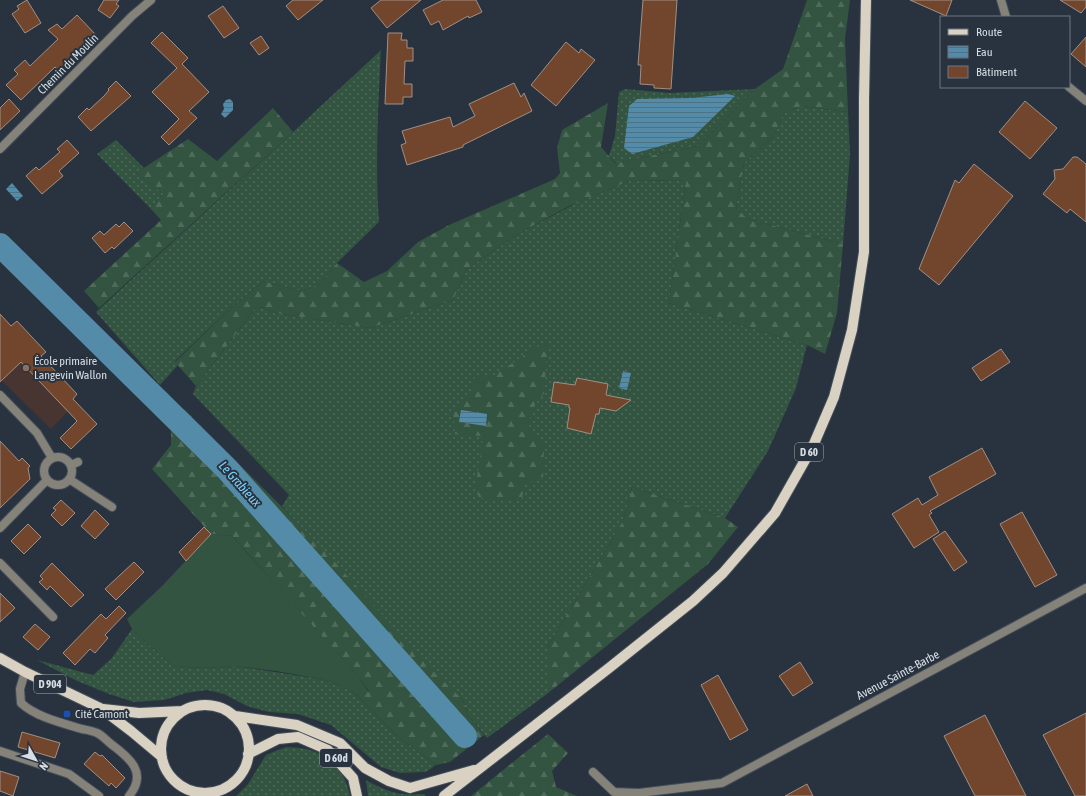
<svg xmlns="http://www.w3.org/2000/svg" width="1086" height="796" font-family="'Asap Condensed',sans-serif">
<defs>
<pattern id="grass-dots" width="8" height="8" patternUnits="userSpaceOnUse"><rect width="8" height="8" fill="#325440"/><path d="M2 2h.1M6 6h.1" fill="none" stroke="#4f6c5b" stroke-width="1.8" stroke-linecap="round"/></pattern>
<pattern id="forest-firs" width="22" height="20" patternUnits="userSpaceOnUse"><rect width="22" height="20" fill="#325440"/><path d="M5 1l3.5 6h-7zM16 11l3.5 6h-7z" fill="#4f6c5b"/></pattern>
<pattern id="water-rules" width="6" height="5" patternUnits="userSpaceOnUse"><rect width="6" height="5" fill="#548ba8"/><path d="M0 2.5h6" fill="none" stroke="#4d7285"/></pattern>
</defs>
<rect width="100%" height="100%" fill="#28333f"/>
<path fill="#483431" d="M0,314L11,325L17,321L46,352L41,356L77,394L64,407L68,411L51,429L0,379Z"/>
<path fill="url(#grass-dots)" d="M381,50C378,108 375,165 379,222L337,263L319,285L300,291L263,281L229,310L175,361L178,365L160,385L96,312L293,132Z
M625,89L670,93L755,89L698,146L616,163L609,156L615,136L619,92Z
M801,106L848,112L850,154L843,244L748,219L736,208L744,163L773,137L784,113Z
M116,140L144,168L136,173L164,194L150,208L97,154Z
M686,180L669,303L807,345L796,388L768,451L725,518L632,487L623,521L547,648V694L487,738L468,715L463,700L447,687L282,506L289,495L193,394L196,386L257,306L276,313L370,328L453,300L467,269L516,235L578,202L629,181Z
M132,629L172,666L203,668L236,666L321,679L344,687L356,695L397,736L436,765L426,772L400,773L381,767L331,725L298,714L269,712L247,706L224,694L207,690L186,693L164,700L134,702L109,694L75,680L37,660L93,675L112,658Z
M286,747C320,747 343,762 350,796H236L248,784L266,755Z
M366,780C387,792 400,796 424,794L426,796H368Z"/>
<path fill="url(#forest-firs)" d="M807,0H850L845,39L848,112L801,106L784,113L773,137L744,163L736,208L748,219L843,244L837,313L825,354L807,345L669,303L686,180L629,181L569,206L516,235L467,269L453,300L370,328L276,313L257,306L196,386L175,362L229,310L263,281L300,291L319,285L337,263L364,282L387,271L418,242L449,225L555,179L560,173L557,148L562,130L608,103L601,147L615,163L698,146L755,89L783,69Z
M273,108L293,132L99,308L84,291L161,220L150,208L164,194L136,173L188,139L217,161Z
M548,340L544,393L531,410L529,430L544,443L543,478L525,485L521,501L479,498L476,484L483,436L455,434L453,412L470,397L474,378L494,375Z
M184,409L314,539L431,669L463,700L468,715L484,735L450,762L436,765L397,736L356,695L369,691C351,666 328,645 308,622C282,593 258,564 232,536L211,534L152,469L171,445V426Z
M632,487L725,518L738,527L708,564L547,694V648L623,521Z
M548,734L568,753L552,771L556,787L577,796H471Z"/>
<path fill="#325440" d="M211,534L232,536L357,675L369,692L356,695L344,687L321,679L276,671L236,666L203,668L172,666L132,629L127,619L162,586Z"/>
<path fill="url(#water-rules)" d="M728,94L735,96L693,137L632,154L624,148L629,106L637,99L691,98Z
M230,99L233,102V110L225,118L221,114L224,109L223,104L226,100Z
M12,183L23,196L17,201L6,189Z
M623,371L631,373L627,390L619,388Z
M461,410L487,414L486,426L459,422Z"/>
<g fill="none" stroke-linecap="round" stroke-linejoin="round">
<path stroke="#548ba8" stroke-width="24" d="M0,245L227,469L465,736"/>
</g>
<path fill="#72462c" stroke="#a18f85" d="M27,0L41,23L25,33L12,14L19,9L17,6Z
M104,0H119L116,4L119,6L110,18L98,10Z
M293,0H323L298,20L286,6Z
M381,0H421L387,28L371,8Z
M443,0H476L482,12L469,18L468,16L443,30L439,21L431,25L423,10Z
M643,0H677L671,89L654,88V85L640,84L641,65H638Z
M910,0H952L946,16Z
M1060,0H1086V7L1081,13Z
M223,6L239,28L224,38L208,16Z
M77,15L97,36L90,43L87,41L71,55L73,57L59,71L55,67L21,100L6,85L18,74L14,70L25,60L30,66L58,39L48,30L57,24L62,29Z
M162,32L188,58L182,64L209,92L189,111L197,118L169,145L161,137L179,119L152,92L177,68L151,43Z
M388,33H402L401,40H407V48H413V61H405L404,84H412V97H403V104H385Z
M261,36L269,48L259,55L250,43Z
M1086,37V67L1071,54Z
M566,42L579,53L581,49L595,60L556,106L531,85Z
M116,81L131,96L91,131L78,117L87,108L89,110L104,96L109,90L108,89Z
M514,83L521,97L524,93L532,111L463,145V147L407,165L401,145L406,143L402,131L450,117L453,127L475,116L469,104Z
M9,99L20,111L0,130V108Z
M1025,101L1057,128L1030,159L999,132Z
M67,140L79,153L59,171L63,176L42,194L26,176L36,167L39,170L60,152L57,149Z
M1073,157H1077L1086,164V222L1070,209L1067,213L1043,194L1055,179L1054,170L1063,169Z
M974,164L1013,196L939,285L919,269L955,180L959,183Z
M124,222L133,231L114,249L112,247L105,253L92,238L100,231L104,235L116,224L119,227Z
M0,314L11,326L17,321L46,352L41,356L77,394L73,399L97,424L71,449L60,438L77,421L21,362L0,382Z
M1001,349L1010,362L981,381L972,368Z
M577,378L608,384L606,395L631,400L616,411L600,408L599,414H596L591,434L567,428L570,408H569V405L551,402L554,382L575,385Z
M0,441L19,461L22,458L30,466L28,468L30,479L0,508Z
M982,448L996,474L930,511L932,513L929,515L939,532L914,548L892,514L918,498L922,505L938,495L929,477Z
M61,500L75,513L62,526L51,515L56,510L53,508Z
M95,510L109,524L95,539L81,526Z
M1022,512L1057,575L1035,587L1000,524Z
M28,524L41,537L24,554L11,541Z
M204,527L211,534L186,561L179,552Z
M945,531L967,562L954,571L933,539Z
M134,562L144,572L116,600L105,589Z
M52,563L84,595L71,607L50,586L47,590L39,582L43,579L40,576Z
M0,593L15,608L0,622Z
M119,606L126,613L105,635L108,638L95,653L90,649L75,665L63,653L101,614L106,619Z
M35,624L50,637L38,650L23,637Z
M800,662L813,683L793,696L779,676Z
M718,675L748,730L730,740L701,685Z
M1086,713V796H1075L1043,735Z
M985,715L1026,796H975L944,736Z
M22,732L60,743L55,758L18,747Z
M95,752L100,756L102,755L125,778L116,788L111,783L109,786L84,764Z
M0,771L19,777L13,796L0,791Z
M807,784L813,796H785Z"/>
<g fill="none" stroke-linecap="round" stroke-linejoin="round">
<defs>
<path id="minor" d="M1001,0L1006,17
M1069,87L1086,101
M0,149L132,16L151,0
M0,395L37,433L52,458
M44 471a14 14 0 1 1 28 0a14 14 0 1 1-28 0Z
M71,465L78,462
M69,479L112,507
M0,528L47,480
M0,563L53,617
M25,672L20,689L21,703C36,717 62,723 82,729C87,730 93,731 97,733C102,735 107,741 111,744C130,758 148,773 129,796
M0,751L69,774L99,796
M593,772L614,792L639,793L722,783L1086,588"/>
<path id="primary" d="M0,658L25,672L102,709L131,731L162,757
M161 749a44 44 0 1 1 88 0a44 44 0 1 1-88 0Z
M103,709L139,713L183,711
M235,716L297,725L340,743L365,768L389,781L410,788L474,770
M248,754L278,739L298,737L328,750L353,778L357,796
M444,796L609,668L693,601L723,573L775,513L813,446L834,397L852,330L864,252V99L866,0"/>
</defs>
<use href="#minor" stroke="#444e5a" stroke-width="10"/>
<use href="#primary" stroke="#444e5a" stroke-width="12"/>
<use href="#minor" stroke="#85827a" stroke-width="8"/>
<use href="#primary" stroke="#d9d1c2" stroke-width="10"/>
</g>
<circle fill="#8d6e63" stroke="#28333f" stroke-width="1.5" cx="26" cy="368" r="4"/>
<rect fill="#1a4fb4" stroke="#28333f" stroke-width="1.5" x="63" y="710" width="8" height="8" rx="2"/>
<g text-anchor="middle" dominant-baseline="central" stroke-width="4" stroke-linejoin="round" paint-order="stroke">
<g fill="#28333f" stroke="#a2abb3" stroke-width="1">
<rect x="795" y="443" width="28" height="18" rx="3"/>
<rect x="34" y="675" width="32" height="18" rx="3"/>
<rect x="320" y="749" width="32" height="18" rx="3"/>
</g>
<g font-size="11" font-weight="bold" fill="#d7dee5">
<text x="809" y="452">D 60</text>
<text x="50" y="684">D 904</text>
<text x="336" y="758">D 60d</text>
</g>
<g font-size="12" fill="#d7dee5" stroke="#28333f">
<text transform="translate(68 64) rotate(-45)">Chemin du Moulin</text>
<text transform="translate(898 675) rotate(-28)">Avenue Sainte-Barbe</text>
</g>
<g font-size="12" fill="#d7dee5" stroke="#28333f" text-anchor="start">
<text x="34" y="361">École primaire<tspan x="34" dy="14">Langevin Wallon</tspan></text>
<text x="75" y="714">Cité Camont</text>
</g>
<g font-size="13" font-style="italic" fill="#7dd2fe" stroke="#28333f">
<text transform="translate(240 484) rotate(48)">Le Grabieux</text>
</g>
</g>
<rect x="940" y="16" width="130" height="72" fill="#28333f" stroke="#6e7781"/>
<rect x="948" y="29" width="20" height="6" fill="#d9d1c2" stroke="#6e7781"/>
<text x="976" y="36" font-size="12" fill="#d7dee5">Route</text>
<rect x="948" y="46" width="20" height="12" fill="url(#water-rules)" stroke="#6e7781"/>
<text x="976" y="56" font-size="12" fill="#d7dee5">Eau</text>
<rect x="948" y="66" width="20" height="12" fill="#72462c" stroke="#6e7781"/>
<text x="976" y="76" font-size="12" fill="#d7dee5">Bâtiment</text>
<g transform="translate(36 760) rotate(129)" stroke="#28333f" stroke-width="3" paint-order="stroke">
<path d="M0-3L7 15L0 10L-7 15Z" fill="#d7dee5"/>
<text y="-6" font-size="11" font-weight="bold" text-anchor="middle" fill="#d7dee5">N</text>
</g>
</svg>
